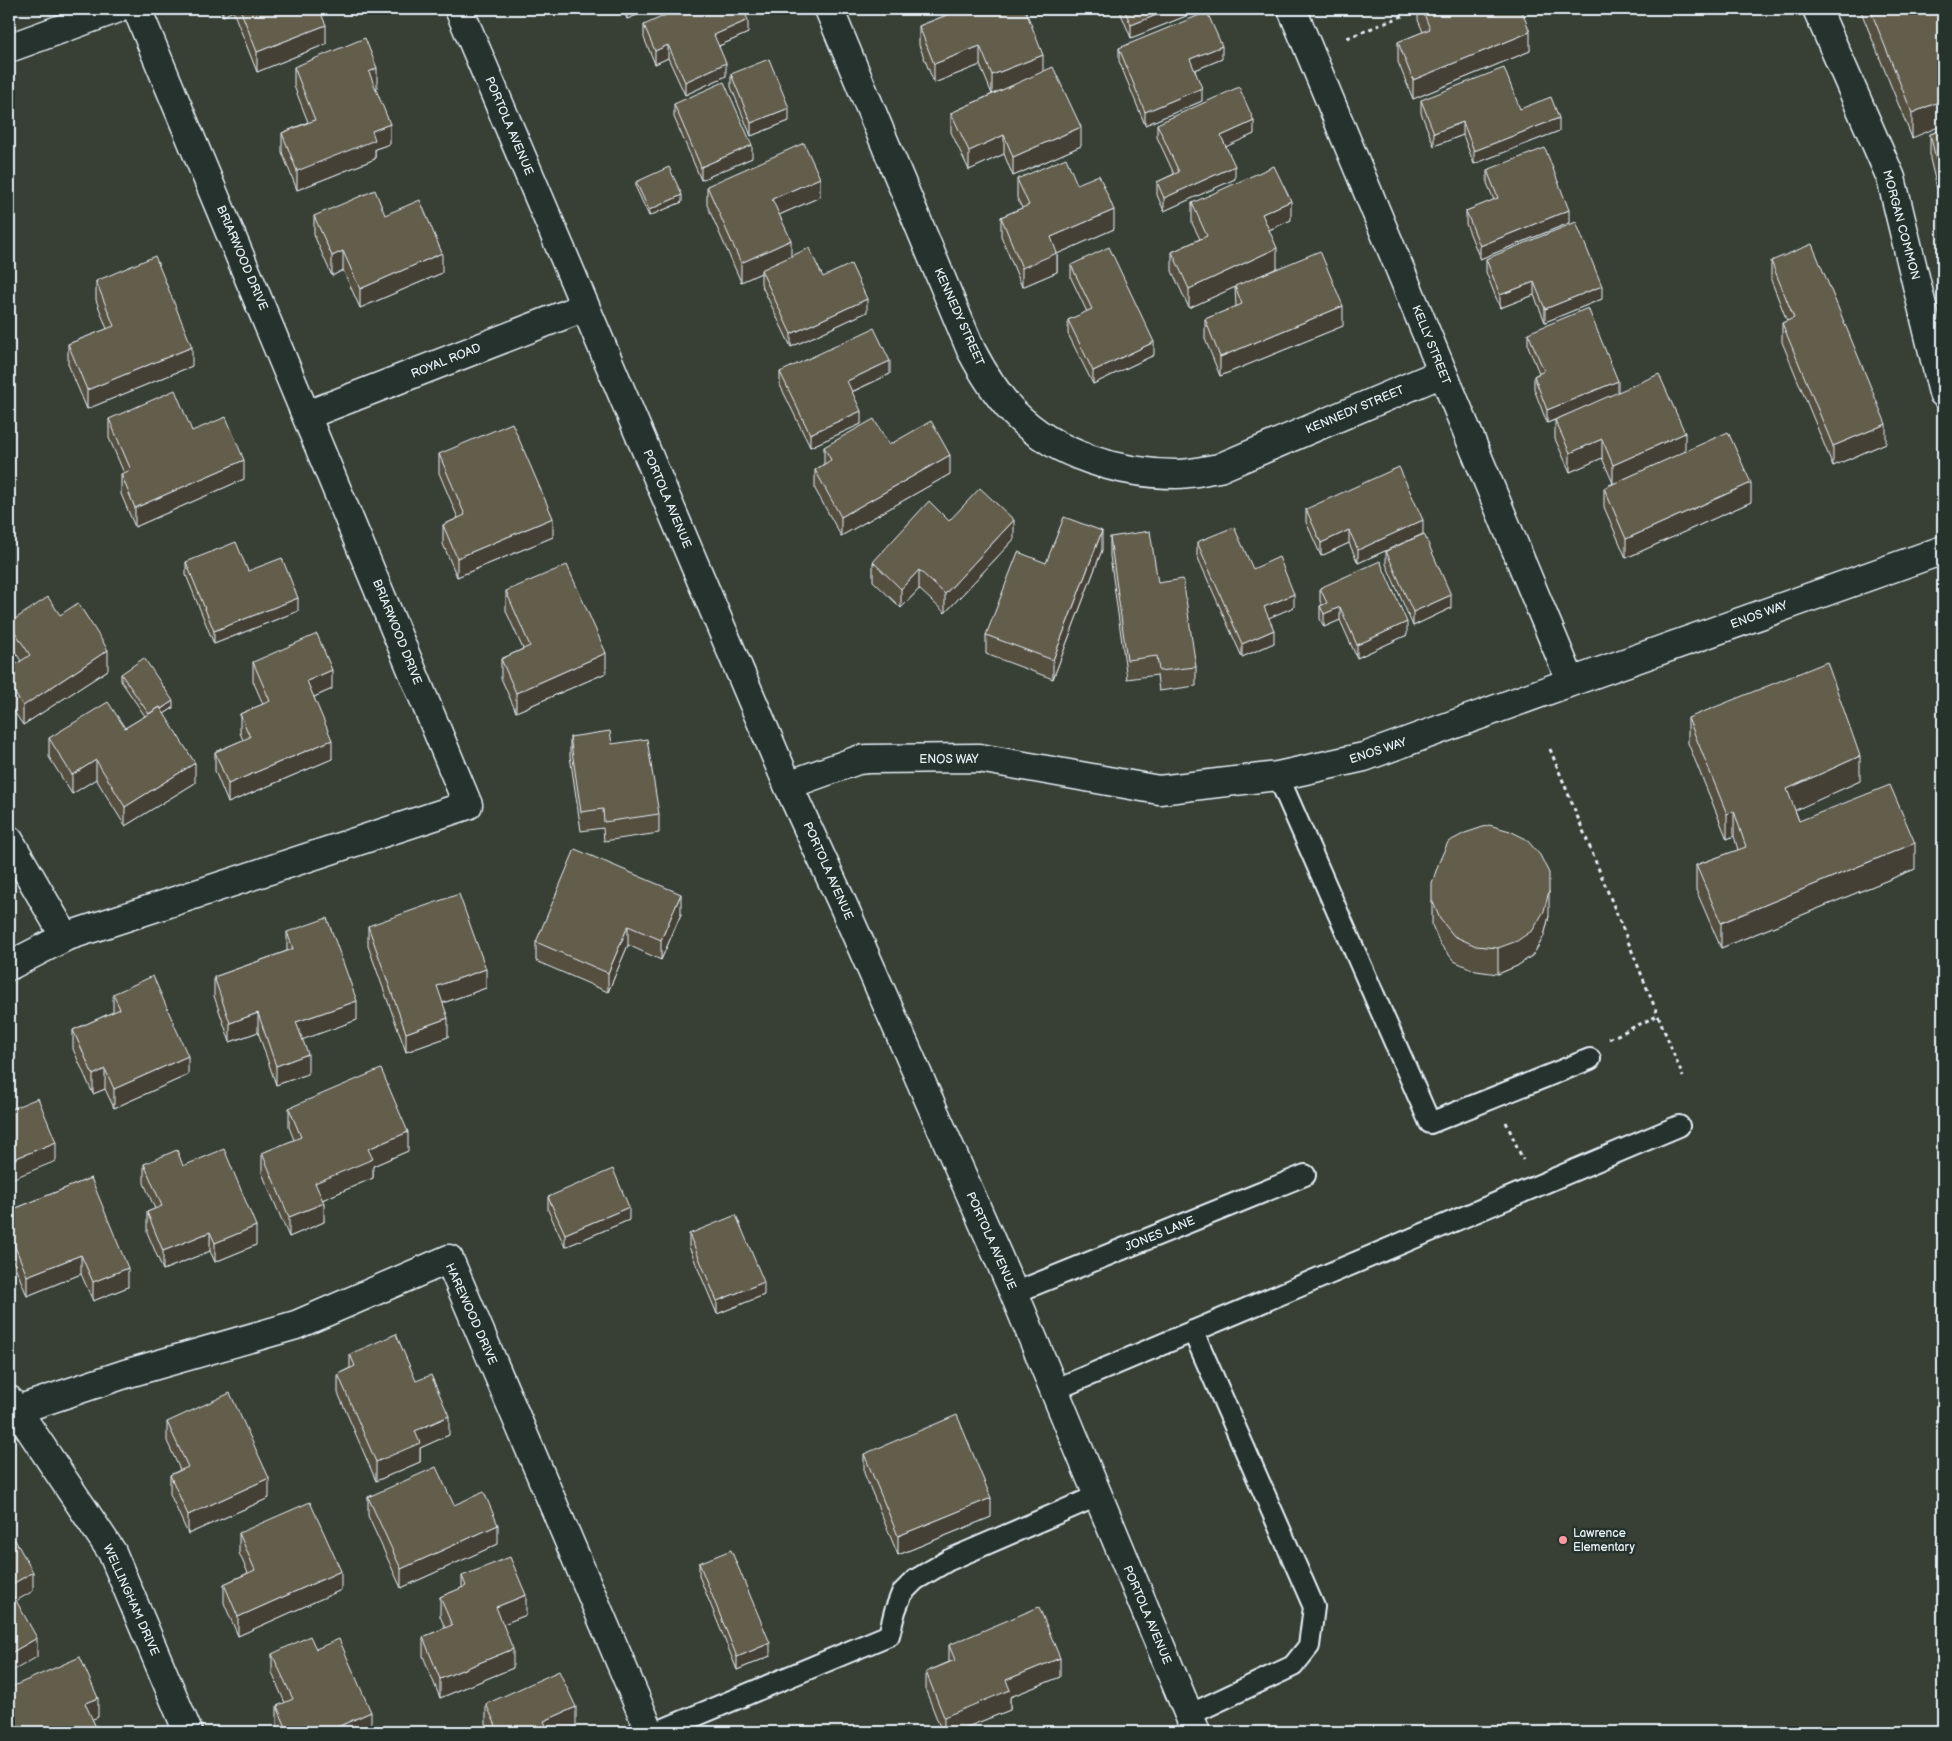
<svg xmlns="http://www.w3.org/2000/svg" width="1952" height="1741" font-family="'Balsamiq Sans',sans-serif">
<rect width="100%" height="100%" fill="#384036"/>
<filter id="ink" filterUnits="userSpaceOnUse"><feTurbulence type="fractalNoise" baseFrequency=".02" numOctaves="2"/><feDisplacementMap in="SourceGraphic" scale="10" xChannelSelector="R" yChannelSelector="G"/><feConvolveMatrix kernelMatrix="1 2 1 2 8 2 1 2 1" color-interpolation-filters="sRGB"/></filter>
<g filter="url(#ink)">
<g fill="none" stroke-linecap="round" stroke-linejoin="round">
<defs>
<path id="lane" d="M1278,776L1430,1123L1590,1059
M1014,1293L1305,1175
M1054,1390L1679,1126
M1189,1715L1293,1666L1309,1646L1314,1607L1193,1331
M657,1732L889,1635L895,1611L902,1593L915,1580L949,1560L1097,1496"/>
<path id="street" d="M829,9L971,350C983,373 996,394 1014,413C1055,455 1120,474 1177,474C1191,474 1205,470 1219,468L1442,373
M1292,9L1571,682
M1817,9L1891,178L1943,393
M9,48L116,9
M307,415L585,307
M788,785L858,760L868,759L979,758L1159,790L1278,776L1364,757L1571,682L1943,550
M9,840L65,937
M9,966L65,937L468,805L137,9
M9,1400L17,1410L112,1552L188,1732
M17,1410L125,1374L296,1325L449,1259L650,1732"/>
<path id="secondary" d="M459,9L788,785L844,907L1014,1293L1196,1732"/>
</defs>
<use href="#lane" stroke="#e8f1f8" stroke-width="24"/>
<use href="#street" stroke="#e8f1f8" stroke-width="31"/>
<use href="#secondary" stroke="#e8f1f8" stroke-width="31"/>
<path stroke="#e8f1f8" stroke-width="3" stroke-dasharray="4 4" stroke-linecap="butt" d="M1347,38L1420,9
M1550,749L1683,1077
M1609,1039L1659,1015
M1506,1122L1523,1160"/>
<use href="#lane" stroke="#26332d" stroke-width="20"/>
<use href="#street" stroke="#26332d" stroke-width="28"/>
<use href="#secondary" stroke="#26332d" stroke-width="28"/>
</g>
<path fill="#555041" stroke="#e8f1f8" d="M220,9H319L326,44L257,72L233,11L223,16Z
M623,9H652L627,19Z
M962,9L1043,71L1081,146L1013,176L1004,154L969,170L951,132V113L999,91L992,94L980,65L934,83L919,45V26Z
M1119,9H1196V12L1131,38Z
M1418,9H1521L1530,51L1413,99L1398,62V42L1423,32L1418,20Z
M1860,9H1943L1912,138Z
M644,25L748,33L719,46L726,76L685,95L668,58L655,64L644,38Z
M1119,48L1222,59L1195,70L1202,101L1145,125L1119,61Z
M294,67L377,88H375L390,144L375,149V159L297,190L282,152V133L308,122L294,86Z
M731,74L789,121L751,136L731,87Z
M1421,100L1520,109L1559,131L1474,164L1463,135L1434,146L1421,113Z
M674,104L752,158L701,180L674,117Z
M1157,124L1254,134L1226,146L1235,179L1164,211L1157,195V182L1174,174L1157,137Z
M1943,130V213L1930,159V134Z
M1487,170L1569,223L1480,259L1466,224V211L1494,200L1487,183Z
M1017,179L1077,184L1114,229L1057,254V272L1022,287L1001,236V217L1022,208L1017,198Z
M636,182L682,202L649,216L636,188Z
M707,186L820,197L779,215L791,257L823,277L867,312L791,347L761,284V273L741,282L707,205Z
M1192,203L1291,220L1269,230L1277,268L1253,279L1343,326L1220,376L1205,339V319L1236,307L1235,287L1189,308L1172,271V252L1200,239L1192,223Z
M385,215L442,273L360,308L343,270L332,276L314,235V216Z
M1486,259L1602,299L1545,322L1534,295L1500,308L1486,272Z
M1771,261L1886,443L1833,466L1782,342V323L1787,321L1771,280Z
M1071,265L1154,355L1093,384L1068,334V320L1087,312L1071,278Z
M96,281L192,366L87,409L68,364V344L107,329L96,300Z
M1528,333L1618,392L1685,451L1751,502L1626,558L1604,507V488L1613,483L1602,458L1570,472L1555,439V420L1547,423L1534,389V376L1539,373L1528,346Z
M780,372L890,374L852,392L861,424L810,447L780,385Z
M109,419L192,431L244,479L135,527L121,494V474L124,473L109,438Z
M889,445L950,474L841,536L815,489V470L824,464V447Z
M439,454L553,537L457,577L443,544V525L458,518L439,473Z
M1306,509L1423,534L1358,563L1349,543L1321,556L1306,522Z
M949,521L1014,539L945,613L919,589L901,608L873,581V562Z
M1110,537L1158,583L1196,667V686L1159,691L1157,675L1127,679L1110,556Z
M1197,542L1253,569L1294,607L1268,618L1274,643L1242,657L1197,556Z
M1102,550L1053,679L986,654V635L1046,563Z
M1386,551L1451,608L1413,626L1386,564Z
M186,562L248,571L298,611L214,644L186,575Z
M1320,588L1407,635L1357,658L1340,620L1324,627L1320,619V606L1322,605L1320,601Z
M506,591L606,673L516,712L501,678V659L523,649L506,611Z
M9,623L108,670L23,725L9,704V669L21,661L9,642Z
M253,662L332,689L314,697L332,759L228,803L215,771V752L243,740L240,733V714L263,704L253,681Z
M121,674L173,708L164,714L195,783L125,826L96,779L72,794L49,757V738L125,728L145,716L121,681Z
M1688,718L1860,781L1795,810L1799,821L1915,869L1721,948L1696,890V865L1738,850L1734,836L1727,839L1688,743Z
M570,737L612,744L659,814V833L604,841L603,828L581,831L570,756Z
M1432,900L1549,916L1544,936L1533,955L1517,966L1498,974L1476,971L1454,961L1440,944L1432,925Z
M681,914L661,960L628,945L608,992L536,961V942Z
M368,926L486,988L443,1003L448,1037L406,1052L368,946Z
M287,932L357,1020L302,1039L308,1074L276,1085L258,1032L230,1042L214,996V977L287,951Z
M113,994L188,1075L114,1108L105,1089L93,1094L73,1049V1030L113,1012Z
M289,1108L408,1151L373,1166V1178L322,1200L324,1222L289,1237L262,1173V1153L294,1140L289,1127Z
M144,1164L183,1166L256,1245L215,1262L210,1251L163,1270L147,1232V1212L155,1209L144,1183Z
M91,1178L128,1287L93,1301L81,1274L27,1296L9,1251V1211Z
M548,1197L629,1220L565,1247L548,1210Z
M689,1234L764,1295L717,1314L689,1247Z
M350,1354L416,1381L449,1435L420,1448V1462L376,1481L338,1393V1374L350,1368Z
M167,1422L269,1498L188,1534L170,1494V1475L180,1470L167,1441Z
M864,1454L991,1517L898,1555L864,1473Z
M368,1497L454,1505L498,1544L401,1588L368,1516Z
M239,1533L341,1590L238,1636L224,1603V1584L248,1573L239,1553Z
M699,1563L770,1656L737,1670L699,1576Z
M462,1576L526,1615L503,1624L513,1668L440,1698L423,1656V1637L445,1628L440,1616V1597L462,1588Z
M949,1645L1060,1677L1010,1697V1710L954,1732H942L926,1691V1672L949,1662Z
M316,1649L371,1731L368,1732H280L277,1726V1706L285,1703L272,1673V1654Z
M9,1688L98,1717L92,1719L98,1732H10L9,1730Z
M486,1704L576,1726L562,1732H491L486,1724Z"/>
<path fill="#454135" stroke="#e8f1f8" d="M223,9H233V11L223,16Z
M627,9H652L627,19Z
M1172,9H1196V12L1131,38V25Z
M748,20V33L714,48V35Z
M326,25V44L257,72V52Z
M1530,32V51L1413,99V80Z
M668,45V58L655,64V51Z
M980,46V65L934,83V64Z
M1222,46V59L1190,72V59Z
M1043,55V74L992,94V75Z
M726,63V76L685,95V82Z
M377,68V88L369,91V72Z
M1202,88V101L1145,125V112Z
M1943,100V125L1912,138V113Z
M789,108V121L751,136V123Z
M1559,118V131L1474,164V151Z
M1254,121V134L1221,149V136Z
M1463,122V135L1434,146V133Z
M390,124V144L375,149V159L297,190V171L372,131Z
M1081,127V146L1013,176V157Z
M1004,135V154L969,170V151Z
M752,145V158L701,180V167Z
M1235,166V179L1164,211V198Z
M820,178V197L772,218V199Z
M682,195V202L649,216V210Z
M1291,201V220L1262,233V214Z
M1114,210V229L1057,254V272L1022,287V268L1051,237Z
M1569,210V223L1480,259V246Z
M791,240V259L761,270V273L741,282V263Z
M1277,248V268L1189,308V289Z
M343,251V270L332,276V256Z
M442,253V273L360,308V289Z
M1534,282V295L1500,308V295Z
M1602,286V299L1545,322V309Z
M867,299V312L791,347V334Z
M1343,306V326L1220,376V357Z
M1154,342V355L1093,384V371Z
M192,347V366L87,409V390Z
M890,361V374L847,394V381Z
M1618,381V394L1547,423V410Z
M861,411V424L810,447V434Z
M1886,424V443L1833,466V446Z
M1685,433V452L1613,484V465Z
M1602,439V458L1570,472V453Z
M950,455V474L841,536V517Z
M244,460V479L135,527V508Z
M1751,483V502L1626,558V539Z
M553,518V537L457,577V558Z
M1014,520V539L945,613V594Z
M1423,520V534L1358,563V550Z
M1349,530V543L1321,556V543Z
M1102,531V550L1053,679V660Z
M919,570V589L901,608V589Z
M1294,594V607L1264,620V607Z
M1451,595V608L1413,626V612Z
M298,598V611L214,644V631Z
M1340,607V620L1324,627V614Z
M1407,622V635L1357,658V645Z
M1274,630V643L1242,657V644Z
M108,650V670L23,725V706Z
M606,653V673L516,712V693Z
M332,670V689L307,700V681Z
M173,701V708L150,723V717Z
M332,740V759L228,803V784Z
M1860,756V781L1787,814V789Z
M96,760V779L72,794V775Z
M195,763V783L125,826V807Z
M1734,811V836L1727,839V814Z
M1915,843V869L1721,948V923Z
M1549,891V916L1544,936L1533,955L1517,966L1498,974V948Z
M681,894V914L661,960V940Z
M628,926V945L608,992V973Z
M486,969V988L437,1005V986Z
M357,1001V1020L296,1042V1022Z
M258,1013V1032L230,1042V1023Z
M448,1018V1037L406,1052V1033Z
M308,1054V1074L276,1085V1066Z
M188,1056V1075L114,1108V1089Z
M105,1069V1089L93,1094V1075Z
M408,1132V1151L373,1166V1178L315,1203V1183L368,1149Z
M56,1142V1161L9,1180V1161Z
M324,1203V1222L289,1237V1217Z
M629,1207V1220L565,1247V1234Z
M256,1226V1245L215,1262V1243Z
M210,1232V1251L163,1270V1251Z
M81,1255V1274L27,1296V1276Z
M128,1268V1287L93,1301V1282Z
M764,1282V1295L717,1314V1301Z
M449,1416V1435L420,1448V1462L376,1481V1462L415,1431Z
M269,1478V1498L188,1534V1515Z
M991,1498V1517L898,1555V1536Z
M498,1525V1544L401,1588V1569Z
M341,1571V1590L238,1636V1617Z
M33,1572V1591L9,1605V1586Z
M526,1595V1615L496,1627V1607Z
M37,1638V1657L9,1673V1654Z
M770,1643V1656L737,1670V1657Z
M513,1649V1668L440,1698V1679Z
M1060,1658V1677L1010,1697V1710L954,1732H944V1717L1006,1680Z
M98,1698V1717L85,1722V1703Z
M576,1707V1726L562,1732H544V1721Z
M371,1712V1731L368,1732H326Z"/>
<path fill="#635d4c" stroke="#e8f1f8" d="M240,9H319L326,25L257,52Z
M679,9H743L748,20L714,35L726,63L685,82L668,45L655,51L644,25Z
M962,9H1025L1043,55L992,75L980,46L934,64L919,26Z
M1124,9H1172L1131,25Z
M1422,9H1521L1530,32L1413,80L1398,42L1430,29Z
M1870,9H1943V100L1912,113Z
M1207,12L1222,46L1190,59L1202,88L1145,112L1119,48Z
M365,38L377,68L369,72L390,124L372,131L375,140L297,171L282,133L315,120L294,67Z
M769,59L789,108L751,123L731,74Z
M1053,67L1081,127L1013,157L1004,135L969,151L951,113Z
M1504,68L1520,109L1551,97L1559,118L1474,151L1463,122L1434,133L1421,100Z
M724,82L752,145L701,167L674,104Z
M1239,87L1254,121L1221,136L1235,166L1164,198L1157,182L1179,172L1157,124Z
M1943,130V188L1930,134Z
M804,143L820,178L772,199L791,240L741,263L707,186Z
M1545,148L1569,210L1480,246L1466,211L1498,198L1487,170Z
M1066,158L1077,184L1099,175L1114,210L1051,237L1057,253L1022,268L1001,217L1029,205L1017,179Z
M1274,166L1291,201L1262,214L1277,248L1189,289L1172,252L1207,236L1192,203Z
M669,167L682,195L649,210L636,182Z
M375,190L385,215L420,200L442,253L360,289L343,251L332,256L314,216Z
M1576,222L1602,286L1545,309L1534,282L1500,295L1486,259Z
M1812,244L1886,424L1833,446L1782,323L1794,318L1771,261Z
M1109,247L1154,342L1093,371L1068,320L1092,309L1071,265Z
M809,248L823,277L851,264L867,299L791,334L761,270Z
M1320,251L1343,306L1220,357L1205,319L1242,304L1235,286Z
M155,256L192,347L87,390L68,344L114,326L96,281Z
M1588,308L1618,381L1547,410L1534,376L1544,371L1528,333Z
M874,328L890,361L847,381L861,411L810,434L780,372Z
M1659,374L1685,433L1613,465L1602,439L1570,453L1555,420Z
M175,390L192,431L226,417L244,460L135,508L121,474L131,470L109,419Z
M874,419L889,445L931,421L950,455L841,517L815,470L831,460L824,447Z
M512,423L553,518L457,558L443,525L465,515L439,454Z
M1728,432L1751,483L1626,539L1604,488Z
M1399,467L1423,520L1358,550L1349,530L1321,543L1306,509Z
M980,488L1014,520L945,594L919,570L901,589L873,562L929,501L949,521Z
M1064,517L1102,531L1053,660L986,635L1018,552L1046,563Z
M1234,527L1253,569L1279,557L1294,594L1264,607L1274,630L1242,644L1197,542Z
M1150,531L1158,583L1183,579L1196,667L1159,671L1157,656L1127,660L1110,537Z
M1424,534L1451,595L1413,612L1386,551Z
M236,542L248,571L282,558L298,598L214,631L186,562Z
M1380,561L1407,622L1357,645L1340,607L1324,614L1320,606L1327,603L1320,588Z
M567,565L606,653L516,693L501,659L530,646L506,591Z
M48,597L60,615L78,603L108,650L23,706L9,684V669L30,655L9,623Z
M317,634L332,670L307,681L332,740L228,784L215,752L250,737L240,714L270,701L253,662Z
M144,658L173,701L161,709L160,707L149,714L121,674Z
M1827,662L1860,756L1787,789L1799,821L1890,785L1915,843L1721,923L1696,865L1746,847L1734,811L1727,814L1688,718Z
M108,702L125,728L160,707L195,763L125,807L96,760L72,775L49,738Z
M610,731L612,744L647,739L659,814L604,822L603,809L581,812L570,737Z
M1489,825L1510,831L1526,839L1540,855L1549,873V891L1544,911L1533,930L1517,941L1498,948L1476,946L1454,936L1440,919L1432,900V883L1439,862L1448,842L1465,833Z
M575,849L681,894L661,940L628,926L608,973L536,942Z
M459,894L486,969L437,986L448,1018L406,1033L368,926Z
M327,918L357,1001L296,1022L308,1054L276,1066L258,1013L230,1023L214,977L293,949L287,932Z
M153,976L188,1056L114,1089L105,1069L93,1075L73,1030L120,1009L113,994Z
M381,1069L408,1132L368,1149L373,1159L315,1183L324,1203L289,1217L262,1153L301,1137L289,1108Z
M38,1098L56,1142L9,1161V1110Z
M224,1149L256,1226L215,1243L210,1232L163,1251L147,1212L162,1206L144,1164L177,1150L183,1166Z
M613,1169L629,1207L565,1234L548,1197Z
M91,1178L128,1268L93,1282L81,1255L27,1276L9,1232V1211Z
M736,1215L764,1282L717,1301L689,1234Z
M396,1334L416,1381L431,1375L449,1416L415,1431L420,1443L376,1462L338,1374L355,1366L350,1354Z
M230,1393L269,1478L188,1515L170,1475L188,1467L167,1422Z
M957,1415L991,1498L898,1536L864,1454Z
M436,1467L454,1505L484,1492L498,1525L401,1569L368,1497Z
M310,1502L341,1571L238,1617L224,1584L255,1570L239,1533Z
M15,1540L33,1572L9,1586V1543Z
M731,1550L770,1643L737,1657L699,1563Z
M510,1557L526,1595L496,1607L513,1649L440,1679L423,1637L452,1625L440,1597L466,1586L462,1576Z
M9,1588L37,1638L9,1654Z
M1039,1607L1060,1658L1006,1680L1010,1690L944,1717L926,1672L955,1660L949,1645Z
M310,1636L316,1649L339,1639L371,1712L326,1732H288L277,1706L293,1699L272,1654Z
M80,1657L98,1698L85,1703L98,1732H18L9,1710V1688Z
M559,1671L576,1707L544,1721L549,1732H499L486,1704Z"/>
</g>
<circle fill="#ff9aa2" stroke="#26332d" stroke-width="2" cx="1563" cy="1540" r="5"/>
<g text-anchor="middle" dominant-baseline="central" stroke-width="5" stroke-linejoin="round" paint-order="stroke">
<g font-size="12" fill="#e8f1f8" stroke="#26332d">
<text transform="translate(509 126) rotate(67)">PORTOLA AVENUE</text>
<text transform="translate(1901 225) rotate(75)">MORGAN COMMON</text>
<text transform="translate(242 258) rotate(67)">BRIARWOOD DRIVE</text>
<text transform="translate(959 317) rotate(66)">KENNEDY STREET</text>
<text transform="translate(1431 345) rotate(68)">KELLY STREET</text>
<text transform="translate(446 361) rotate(-22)">ROYAL ROAD</text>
<text transform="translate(1355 410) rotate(-23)">KENNEDY STREET</text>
<text transform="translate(667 499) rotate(67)">PORTOLA AVENUE</text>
<text transform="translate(1759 615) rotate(-20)">ENOS WAY</text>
<text transform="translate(397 632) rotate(68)">BRIARWOOD DRIVE</text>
<text transform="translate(1378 751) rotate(-18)">ENOS WAY</text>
<text x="949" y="759">ENOS WAY</text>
<text transform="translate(828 871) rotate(66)">PORTOLA AVENUE</text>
<text transform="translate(1160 1234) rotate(-22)">JONES LANE</text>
<text transform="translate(991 1241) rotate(66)">PORTOLA AVENUE</text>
<text transform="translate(471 1314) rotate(66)">HAREWOOD DRIVE</text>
<text transform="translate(131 1600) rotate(66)">WELLINGHAM DRIVE</text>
<text transform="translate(1147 1615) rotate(67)">PORTOLA AVENUE</text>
</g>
<g font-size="12" fill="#e8f1f8" stroke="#26332d" text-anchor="start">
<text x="1573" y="1533">Lawrence<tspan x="1573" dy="14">Elementary</tspan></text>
</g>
</g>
<rect width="1952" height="1741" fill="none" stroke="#26332d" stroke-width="30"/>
<rect x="15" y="15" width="1922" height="1711" fill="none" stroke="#e8f1f8" stroke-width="2" filter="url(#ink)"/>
</svg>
